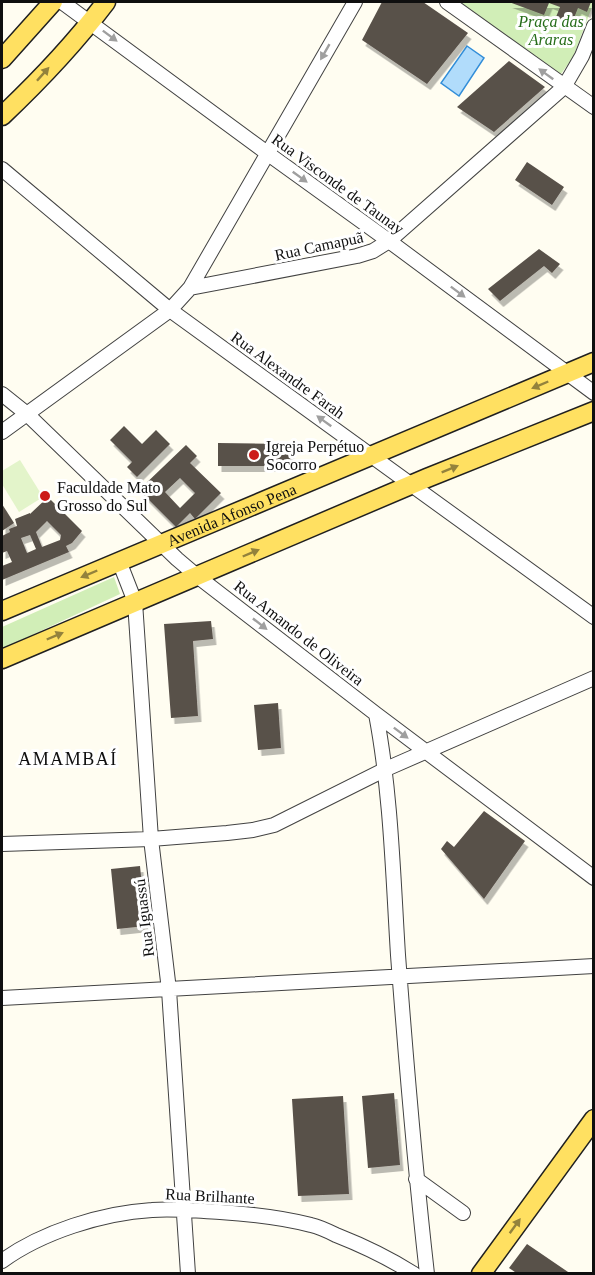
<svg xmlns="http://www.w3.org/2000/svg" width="595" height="1275" font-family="Georgia,serif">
<defs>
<filter id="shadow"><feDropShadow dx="3.5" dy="6" stdDeviation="0" flood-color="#0004"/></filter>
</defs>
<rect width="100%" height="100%" fill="#fffdf1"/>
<path fill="#d1eeb7" d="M460,2H594L573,57L561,74Z
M114,577L120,594L2,649V627Z"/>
<path fill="#e3f4ca" d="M20,460L43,497L19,512L2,484V471Z"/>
<path fill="#b1dcfb" stroke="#328ed9" stroke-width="1.5" d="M467,46L484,58L459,96L441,83Z"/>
<path fill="#59514a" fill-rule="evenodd" filter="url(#shadow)" d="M382,2H423L468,33L427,84L362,40Z
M509,2H559L562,3V2H591L587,12L578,8L572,23L556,17L560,7L549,3L544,15Z
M509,61L545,87L494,132L457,107Z
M527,162L564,187L552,205L515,180Z
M539,249L560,264L552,273L544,266L500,301L488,289Z
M124,426L142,444L156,430L170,444L137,477L127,467L132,462L110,440Z
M218,443L291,444L290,466H218Z
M186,445L197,456L190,463L221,493L195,519L190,513L176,527L139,490ZM180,478L195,493L180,508L165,492Z
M48,497L82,531L72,543L66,546L69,552L2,580V566L12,562L7,551L2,553V536L10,532L9,529L17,526L15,519L30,513V514ZM47,521L61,535L60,540L42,547L36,532ZM30,535L36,549L27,553L21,538Z
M2,504L14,523L2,531Z
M211,621L213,639L193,641L198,716L171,718L164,624Z
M278,703L281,748L258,750L254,705Z
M484,811L525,841L484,899L441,849L447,841L454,847Z
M140,866L146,926L117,929L111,869Z
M394,1093L400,1165L368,1168L362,1096Z
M343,1096L349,1194L298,1196L292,1099Z
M527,1244L571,1274H518L509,1268Z"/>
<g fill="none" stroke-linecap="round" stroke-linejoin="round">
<defs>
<path id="minor" d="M62,2L267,153L389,241L594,393
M447,2L594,107
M2,169L170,310L594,617
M190,288L357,256L373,251L389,241L564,87L582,56L594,26
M2,394L27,414L177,559L197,576L376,714L594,878
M2,432L170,310L190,288L355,2
M119,561L135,602L151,839L169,990L188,1274
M376,714C391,793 393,875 398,955C406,1061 415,1168 427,1274
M2,844L151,839L227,833L253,830L274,825L386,769L594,678
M2,998L594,966
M416,1179L463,1213
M2,1261C42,1232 102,1213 152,1210C174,1208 198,1211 220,1212C251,1214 281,1217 311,1225C320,1227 328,1231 336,1235C364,1246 389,1258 414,1274"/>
<g id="major">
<path d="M2,59L53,2"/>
<path d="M2,116C39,81 75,43 106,2"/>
<path id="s1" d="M2,611L594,362"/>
<path d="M2,659L427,478L594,411"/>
<path d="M481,1274L594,1119"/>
</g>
</defs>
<use href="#minor" stroke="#424242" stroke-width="16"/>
<use href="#major" stroke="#202020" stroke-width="21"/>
<use href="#minor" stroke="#fff" stroke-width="14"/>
<use href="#major" stroke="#ffe061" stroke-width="18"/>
</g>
<defs><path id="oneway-solid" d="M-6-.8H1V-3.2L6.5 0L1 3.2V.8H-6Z" transform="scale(1.5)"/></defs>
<g fill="#9f9f9f">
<use href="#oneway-solid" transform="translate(110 36) rotate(37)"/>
<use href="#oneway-solid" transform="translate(325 52) rotate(120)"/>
<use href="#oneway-solid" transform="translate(546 74) rotate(-144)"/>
<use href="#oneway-solid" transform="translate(300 177) rotate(36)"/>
<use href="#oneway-solid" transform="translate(458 292) rotate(37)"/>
<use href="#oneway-solid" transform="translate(324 421) rotate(-144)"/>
<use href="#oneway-solid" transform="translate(260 624) rotate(38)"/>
<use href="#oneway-solid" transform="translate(401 733) rotate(37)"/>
</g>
<g fill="#93823c">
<use href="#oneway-solid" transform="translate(43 74) rotate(-48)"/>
<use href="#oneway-solid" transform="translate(540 385) rotate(157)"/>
<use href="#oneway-solid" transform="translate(450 469) rotate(-22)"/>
<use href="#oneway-solid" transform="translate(251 553) rotate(-23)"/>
<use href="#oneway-solid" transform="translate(89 574) rotate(157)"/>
<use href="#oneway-solid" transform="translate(55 636) rotate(-23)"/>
<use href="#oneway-solid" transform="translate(515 1226) rotate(-54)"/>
</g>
<g fill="#cc1b1a" stroke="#fff" stroke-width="2">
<circle cx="254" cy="455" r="6"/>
<circle cx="45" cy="496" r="6"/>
</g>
<g text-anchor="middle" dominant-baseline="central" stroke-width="6" stroke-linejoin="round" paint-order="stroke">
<g font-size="16" font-style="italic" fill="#266d19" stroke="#fff">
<text x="551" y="21">Praça das<tspan x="551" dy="18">Araras</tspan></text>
</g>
<g font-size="16" fill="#0f0f0f" stroke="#fff">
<text transform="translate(338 184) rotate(36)">Rua Visconde de Taunay</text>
<text transform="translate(319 246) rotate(-12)">Rua Camapuã</text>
<text transform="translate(288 375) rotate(36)">Rua Alexandre Farah</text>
<text stroke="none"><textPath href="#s1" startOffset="249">Avenida Afonso Pena</textPath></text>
<text transform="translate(299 633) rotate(38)">Rua Amando de Oliveira</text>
<text transform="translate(144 918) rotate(-97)">Rua Iguassú</text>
<text transform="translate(210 1196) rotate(3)">Rua Brilhante</text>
</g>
<g font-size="16" fill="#0f0f0f" stroke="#fff" text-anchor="start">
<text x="266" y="446">Igreja Perpétuo<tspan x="266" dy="18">Socorro</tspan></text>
<text x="57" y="487">Faculdade Mato<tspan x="57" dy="18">Grosso do Sul</tspan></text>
</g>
<g font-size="18" letter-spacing="1.5" fill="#0f0f0f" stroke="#fff">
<text x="68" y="759">AMAMBAÍ</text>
</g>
</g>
<rect width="595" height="1275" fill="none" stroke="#0f0f0f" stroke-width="6"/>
</svg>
